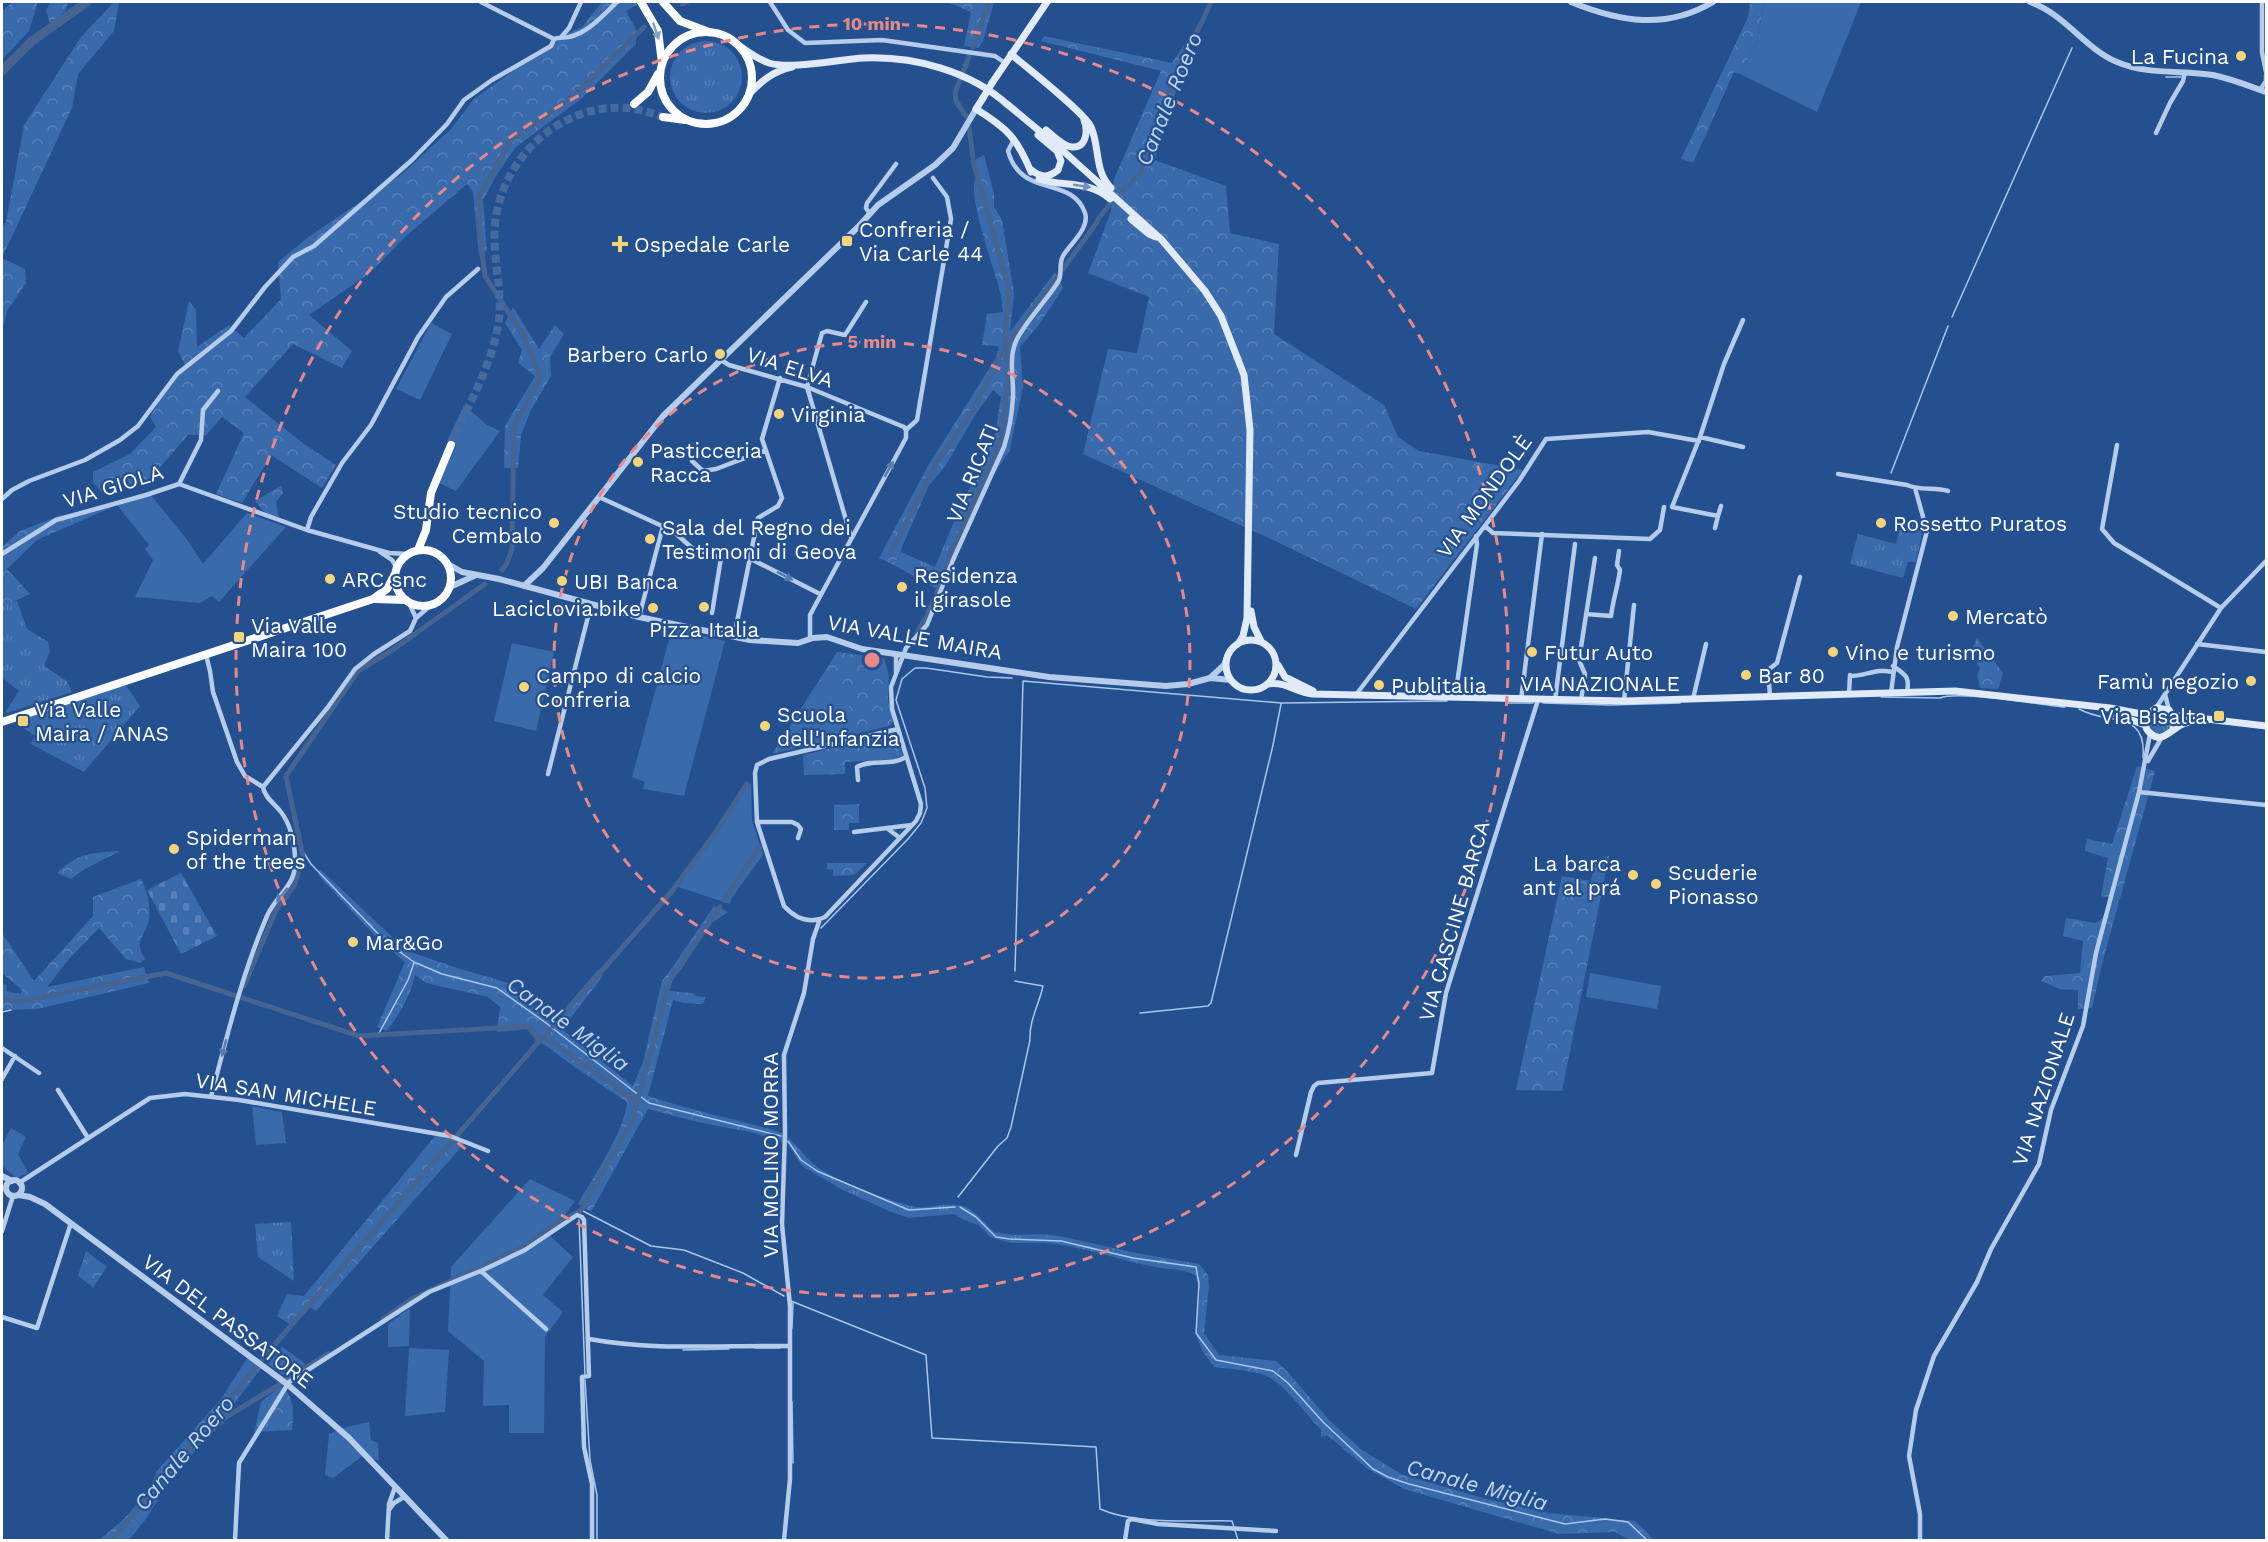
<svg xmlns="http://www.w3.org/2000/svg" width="2268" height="1542" font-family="'Work Sans',sans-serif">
<defs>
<pattern id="grass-tufts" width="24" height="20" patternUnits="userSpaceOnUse" patternTransform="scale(1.5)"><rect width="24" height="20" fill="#396aac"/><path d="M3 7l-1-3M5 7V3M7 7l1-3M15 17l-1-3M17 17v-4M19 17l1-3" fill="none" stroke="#5780b8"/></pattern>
<pattern id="forest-crowns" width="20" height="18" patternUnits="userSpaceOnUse" patternTransform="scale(1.5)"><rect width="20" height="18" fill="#396aac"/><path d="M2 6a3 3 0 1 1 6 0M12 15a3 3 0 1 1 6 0" fill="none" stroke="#5780b8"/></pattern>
<pattern id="cemetery-stones" width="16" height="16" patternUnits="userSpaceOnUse" patternTransform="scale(1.5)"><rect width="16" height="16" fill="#396aac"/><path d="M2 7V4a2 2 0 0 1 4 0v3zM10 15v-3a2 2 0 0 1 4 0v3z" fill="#5780b8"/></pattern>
</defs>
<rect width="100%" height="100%" fill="#24508f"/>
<path fill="url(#grass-tufts)" d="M670 77a36 36 0 1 1 72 0a36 36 0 1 1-72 0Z
M964,498L978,500L939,590L890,563L899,559L901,552L935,567Z
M1902,520L1919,523L1922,535L1916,562H1908L1903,578L1850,564L1858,534L1896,544Z
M17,601L27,629L48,642L50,651L44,666L67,681L72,692L7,713L6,711L19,691L2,678V603L4,605Z
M125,684L140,706L84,772L31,744L35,736L15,722Z
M2149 722a11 11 0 1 1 22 0a11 11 0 1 1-22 0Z
M714,906L728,912L710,924L683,967L676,962Z
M788,1137C798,1147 806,1158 817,1167C838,1182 891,1202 917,1207C924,1208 932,1206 940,1205C971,1202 974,1212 994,1232L1014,1235L1040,1234L1045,1243H1011L990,1237L979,1225L964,1220L954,1214L909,1218L891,1212L841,1189L802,1166L787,1143Z
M291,1222L294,1281L258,1257L255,1224Z"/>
<path fill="url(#forest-crowns)" d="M13,2H38L29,31L2,60V11Z
M51,2H68L66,10L50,24L46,10Z
M114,2H119L114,31L78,74L72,108L2,258L25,269L26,283L7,311L2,331V227L6,222L24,125L81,37Z
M602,2H641L626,11L636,29V44L582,98L516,147L497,174L483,200L487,251L479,256L473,192L467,184L407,235L371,272L309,315L352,351L342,368L293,344L245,397L304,444L336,465L322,488L271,455L242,503L216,494L244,433L222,417L206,435H188L148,481L105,496L93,482V472L130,454L156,427L150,417L162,396L185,365L178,351L189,301L196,310L197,347L229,325L244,338L281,299L278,262L311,235L402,174L451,129L474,99L562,36L582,27Z
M947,2H994L983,41L978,48L964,46L971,12Z
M1750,2H1764L1757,41L1740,74L1734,72L1693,163L1681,159L1748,17Z
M1044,36L1172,63L1184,45L1197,54C1173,90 1165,119 1155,160L1226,186L1230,233L1279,244L1274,334L1384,405L1398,437L1419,451L1523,470L1416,609L1269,538L1083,454L1108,349L1137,353L1149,297L1088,273L1111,211L1114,179L1161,71L1041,41Z
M984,155L994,193V207L1002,220L1014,293L1010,332L1055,272L1063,288L1038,326L1020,347L1023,387L1013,434L1010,450L993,475L990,472L978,500L964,498L981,469L995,435L1001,397L993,390L975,415L944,468L929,485L902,547L899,559L890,563L879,558L929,464L996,358L999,346L982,345L987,314L1003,312C1002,305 1002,299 1000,292C995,270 966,194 976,177L971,162Z
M513,307L539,349L555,325L564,334L550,357L551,376L531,410L521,435L518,468H504L505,426L535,376L518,363L522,350L505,323Z
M281,486L283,493L276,502L279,518L265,513L255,501Z
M117,505L37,540L7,569L30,594L4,606L2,603V547L20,531L61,515L68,518Z
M1977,638L2003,673L1998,689L1980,688L1977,675L1980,668L1977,663L1978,656L1972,649Z
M837,652L884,658L889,676L888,700L893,722L889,726L772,754Z
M891,734L898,739L903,756L898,759L845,762V774L804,775L803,755Z
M2137,766L2155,771L2102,964L2092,1008L2078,1009V990L2060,989L2041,981L2045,976L2080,973L2083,941L2063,936L2066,918L2096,923L2109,913L2112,898L2101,896L2108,858L2085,851L2087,839L2112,844Z
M859,804V823H849V830H834V805Z
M120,851L85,869L71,879L57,873C79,852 92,853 120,851Z
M1609,856L1562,1091L1516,1090L1562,876L1591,881L1596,859Z
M827,863H867L854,875L833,876V870L827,869Z
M320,869L407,951L457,968L509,983L554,1021L598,970L603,976L562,1029L633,1086L643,1062L662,981L676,962L683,967L671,981L670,991L692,993L696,996L706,997L703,1004L683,1003L673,1000L648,1096C692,1111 738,1119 783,1133L782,1142L754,1133L698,1122L648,1109L591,1212L578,1204C593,1177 625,1131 627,1102C602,1085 576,1069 552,1050C540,1041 537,1043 527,1029L497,1032L500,1007L488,997L426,983L415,975C410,997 400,1013 387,1031L377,1027L405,962L379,940L318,875Z
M141,879C147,891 151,906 149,920C145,937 133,940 145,959L140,963L126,959L99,928L69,959L47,987L144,967L149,983L37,1009L2,1010V983L7,985L6,991L21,994L22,990L2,973V933L34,981L93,916V897Z
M436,1135L448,1137L464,1144L316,1311L307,1305L291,1325L277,1316L287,1294L304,1296Z
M1040,1234L1059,1236L1136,1253L1199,1264L1208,1275L1209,1286L1204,1333L1219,1355L1276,1361L1287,1371L1329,1420L1362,1450L1401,1474L1479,1497L1548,1513L1635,1521L1654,1540H1629L1615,1532L1559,1534L1404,1489L1368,1469L1327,1435L1321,1437V1429C1305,1415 1284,1382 1264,1375C1248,1370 1230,1369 1214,1367L1203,1352L1196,1336L1200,1291L1196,1276C1184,1268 1169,1270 1155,1267C1118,1260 1082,1246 1045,1243Z
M86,1251L107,1267L93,1287L78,1276Z
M248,1357L262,1367L219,1424L171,1478L146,1519L129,1540H99L123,1520L148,1492L157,1471L221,1399Z
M281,1386C296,1398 293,1412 292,1430L254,1432L261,1402Z"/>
<path fill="url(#cemetery-stones)" d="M181,873L217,936L181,954L147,890Z"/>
<path fill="#396aac" d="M1764,2H1861L1817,112L1740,74L1757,41Z
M431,323L452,334L420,400L396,389Z
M464,405L487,425L500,431L456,491L439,483L456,446L447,441Z
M151,495L188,541L203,564L247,513L286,527L219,602L212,596L200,603L135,597L153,560L145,549L149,545L117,505Z
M672,628L725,641L684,796L643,789L645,782L632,777Z
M512,643L554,652L536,731L494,721Z
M825,674L857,694L828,740L796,720Z
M887,740L890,752L870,757L867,744Z
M751,782L752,820L763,855L731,899L730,904L678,887Z
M1590,973L1661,986L1657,1009L1586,997Z
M252,1106L282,1112L286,1143L256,1145Z
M11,1128L26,1137L18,1154L28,1173L17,1178L2,1166V1145Z
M530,1179L575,1201L550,1236L573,1257L543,1295L563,1312L545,1337L544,1433H509V1405L483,1406L484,1361L448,1331L451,1267Z
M410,1308L409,1346L388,1347V1324Z
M282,1347L306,1364L285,1376L268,1364Z
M409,1348L449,1350L445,1412L405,1416Z
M369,1422L371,1440L378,1443L379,1461L364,1455L333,1478L325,1475L329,1434L342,1428Z"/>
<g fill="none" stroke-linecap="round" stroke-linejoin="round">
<path stroke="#a9c7ec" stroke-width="1.5" d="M2166,77H2181
M1952,317L2072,48
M1891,473L1948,326
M1881,697L1940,698C1957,690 2041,705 2065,707
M1506,703H1533
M1543,703L1610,705L1680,703
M2079,709C2109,726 2147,709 2143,758
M304,853L311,864L387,943L414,962L442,974L497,988L546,1023L649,1103L781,1136
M821,928L908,839L921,823L927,808L925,788L896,700L902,679L915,668H926L987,677L1012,678
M1015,971L1023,681L1281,703L1447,701
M2,1012L11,1010
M1140,1013L1208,1006L1211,1003L1273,745L1281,704
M378,1035L408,980L414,963
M788,1141L801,1160L817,1171L909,1210L955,1207
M958,1197L998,1146L1007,1138L1011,1127L1030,1040C1029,1020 1039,1005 1043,986L1015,981
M960,1207L976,1217L996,1237L1010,1239L1061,1241L1133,1258L1196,1267L1199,1284L1196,1333L1216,1360L1273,1371L1288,1383L1323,1422L1373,1469L1388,1477L1409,1484L1565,1524L1605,1519L1628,1522L1647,1540
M581,1210L651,1246L684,1250L743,1273L784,1296
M579,1220L585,1375
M791,1301L926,1355L932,1438L1096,1447L1100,1509C1136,1525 1192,1520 1232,1521L1238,1540
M792,1328L793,1303
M755,1348H780
M683,1350L729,1349
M585,1380L590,1460L597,1495V1540
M792,1402L793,1463"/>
<path stroke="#456491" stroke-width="5" d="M682,4L687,2
M973,47L989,2
M966,116L956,101L955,93L970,54
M969,128L973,157
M1121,192L1141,173L1145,153L1183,57L1202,22L1211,2
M1098,219L1110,204
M1063,269L1097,222
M891,553L936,463L974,409L1004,348L1009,289L973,161
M502,570L507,563L512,549L514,426C522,409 533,395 540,378L525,338L485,276L479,226V196L511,140L574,96L644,27
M941,583L951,554L1001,440L1009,372L1006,347L1057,277
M928,613L939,588
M917,633L926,617
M303,857L286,776L358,671L391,651L485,584
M675,887L713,836L747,784
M724,900L760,847
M244,986L276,910L294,886L301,864
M2,998L17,1002L166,973L359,1036L530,1026L539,1042
M553,1026L673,890
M548,1039L634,1100L637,1105
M551,1227L581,1210L632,1121L670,980L720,907
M531,1242L547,1229
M484,1266L527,1245
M467,1273L478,1269
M384,1318L412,1299L461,1276
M262,1359L549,1030
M287,1379L328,1354
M192,1449L226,1417L282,1383
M112,1540L257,1366"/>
<path stroke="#456491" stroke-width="9" d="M2,71L32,41L87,2"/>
<path stroke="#456aa0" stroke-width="8" stroke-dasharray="8 4" stroke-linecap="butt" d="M451,445C467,407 491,367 498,326C504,292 492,260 495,226C500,160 559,103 627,108C640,109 651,113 663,117"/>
<path stroke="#b5cceb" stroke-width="4.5" d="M481,2L554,39
M770,2L788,30L805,43L882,40L995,56L1005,63
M2262,2V52L2266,72
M562,36L569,28L581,2
M2260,90L2266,81V75
M2156,133L2170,103L2183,81L2185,72
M870,214L866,208L867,203L896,164
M721,360L729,365L807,387L904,427L906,430V438L810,615V639
M906,430L917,420L951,219L947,197L933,178
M1700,437L1724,364L1743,320
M2117,445L2102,529L2114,543L2221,608
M692,461L703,471L716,469L766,450
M1838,474L1907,485C1920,491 1935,487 1948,491
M179,484L201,440L203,410L218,391
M599,497L673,531L692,548L721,558L712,613
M2,499L12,490L29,481L85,460L120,440L138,426L177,374L231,331L265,287L293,257L314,246L412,160L447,124L464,100L492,80L551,46L554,39C559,37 564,38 569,37C588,33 603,15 617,2
M1718,516L1721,506
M1485,526L1493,533L1650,539L1660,530L1664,507
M1715,528L1718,516L1672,507L1700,437L1743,447
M307,530L311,517L342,463L371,425L418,337L446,297L478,269
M851,537L807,387L822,333L827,331L845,335L866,302
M380,552L392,560L397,568
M2,554L56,520L146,495L179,484L307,530L389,553L408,554
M749,558L820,594
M409,603L416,618
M1586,614L1611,616C1613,600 1618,586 1620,570L1617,565L1619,551
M639,617L663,526
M734,637L758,518L778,506L782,498L762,439L780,378
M2197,644L2266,652
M206,655L210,671L213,692L237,762L245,776L263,787
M1893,666C1906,675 1910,677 1907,692
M896,673V654
M1850,676C1865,676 1878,668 1892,672
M1891,693L1897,647L1927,531L1915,488
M1849,694L1850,675
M2165,694L2169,710
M1355,696L1519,481L1546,439L1648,432L1699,441
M1770,696L1768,670L1777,663L1800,577
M1455,698L1477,544L1476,536
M1693,699L1706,644
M1521,700L1542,534
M1555,700L1575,544
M1581,701L1585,674L1579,660L1595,558
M1624,701L1634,605
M2156,708L2221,608L2266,561
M2148,761L2162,737
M548,774L591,605
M858,780L857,767C873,758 891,767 906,757
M263,787L328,707L355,669L374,654L410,631L416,618L430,606
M2139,792L2266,805
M757,822H792L798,825L801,829L798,838
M888,829L900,838
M854,832L912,825
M820,919C805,923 794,917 784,906L757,822L755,773L757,765L769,759L898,729
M2,1048L39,1073
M2,1079L15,1056
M58,1090L88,1138
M211,1097C227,1036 242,974 267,916C277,893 298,886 295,856C294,841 290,824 281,812C275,804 264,797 263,787
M1296,1155L1311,1092L1314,1086L1318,1083L1432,1073L1446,993L1538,700
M19,1183L150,1098L185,1094L239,1100L450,1136L488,1151
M2,1231L13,1196
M481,1271L546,1329
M2,1317L37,1328L71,1223
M589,1339C655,1351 721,1345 788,1346
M389,1510L394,1503L404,1497
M235,1540L239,1463L289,1382L429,1292L483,1270L525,1250L577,1215L582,1217L584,1220L589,1376L582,1377L584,1447L592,1484V1540
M387,1540L389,1504L395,1487
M784,1540L790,1479V1306L782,1224L785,1133L784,1055L804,993L813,939L820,919L825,917L916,821L920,813L921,804L892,709L891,687L906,648L927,625L953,560L1004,447C1009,431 1012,415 1013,397C1014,382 1009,362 1014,347C1018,330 1047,300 1058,282C1063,274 1058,265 1063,256C1070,244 1090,228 1085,213C1072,175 1021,199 1008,151L1014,139
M1125,1540L1128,1521L1132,1519L1158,1524L1276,1531
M1920,1540V1514L1909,1456L1916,1410L1934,1356L1977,1282L1991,1249L2039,1164L2051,1110L2083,1026L2096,953L2139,792L2150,734"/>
<path stroke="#b5cceb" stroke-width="6" d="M1571,2C1620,22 1666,30 1713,2
M2030,2C2065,14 2084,48 2117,62C2147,75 2181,70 2213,75C2232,79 2249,86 2266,92
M448,564L462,572L499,579L639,617L750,640L798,643L813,638L827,637L862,649L1049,677L1166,686L1188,684L1210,678L1231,680
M524,586L543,568L663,416L858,227L878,205L935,165L953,148L976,109
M450,587L474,576
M1210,678L1224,665L1227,657
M2,1176L12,1181
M6 1188a8 8 0 1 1 16 0a8 8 0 1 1-16 0Z
M19,1195L30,1197L45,1204L287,1384L349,1438L446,1540"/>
<path stroke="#e0eaf9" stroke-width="7" d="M737,44C747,51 757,59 769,63C791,70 839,59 864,58C914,56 971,71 1009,106
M1011,54C1026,67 1085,113 1091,127C1100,147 1094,171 1111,188
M992,83L1047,2
M749,94C762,81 773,71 792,67
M983,98L976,109C1007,128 1017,138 1031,172
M1007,104L1061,149L1161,239L1205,291L1221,316L1244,375L1250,430L1247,618L1243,636L1238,644
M1046,130C1053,135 1062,146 1072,147C1087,148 1088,130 1084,120
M1030,169C1040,177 1047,179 1058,170L1061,161L1057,151L1038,135
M1039,179C1063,187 1089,180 1110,199
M1131,219L1149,234L1156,237
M1251,611L1254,627L1261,641
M1226 665a25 25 0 1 1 50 0a25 25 0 1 1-50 0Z
M1278,665L1285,677L1313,691
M1268,684C1284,681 1296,692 1312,694L1624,701L1955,691L2110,708L2147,715
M2113,713L2145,725
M2173,715L2266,726
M2173,729L2174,718L2169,710L2156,708L2147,715C2145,722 2144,728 2150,733C2162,745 2172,728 2183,724C2191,721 2199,721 2207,720"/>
<path stroke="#fafcff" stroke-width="8" d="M660 78a46 46 0 1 1 92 0a46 46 0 1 1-92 0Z
M634,104L648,92L658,74
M663,117L685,120
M395 578a28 28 0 1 1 56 0a28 28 0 1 1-56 0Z
M418,550L426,530L431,493L451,445
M374,599L406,600
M2,722L373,599L387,589L395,574"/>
<path stroke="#fcfeff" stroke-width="8" d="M641,2L658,31L662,63
M663,2L680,21L709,32"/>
<path stroke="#e0eaf9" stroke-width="7" d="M983,98L992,83"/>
</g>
<defs><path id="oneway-solid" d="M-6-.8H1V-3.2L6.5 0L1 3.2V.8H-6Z" transform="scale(1.5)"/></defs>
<use fill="#859ec1" href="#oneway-solid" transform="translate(656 31) rotate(71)"/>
<use fill="#6f8eb9" href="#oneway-solid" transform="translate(1082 186) rotate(9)"/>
<g fill="#577baf">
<use href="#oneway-solid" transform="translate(889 469) rotate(-61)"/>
<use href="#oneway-solid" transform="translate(785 576) rotate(27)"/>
<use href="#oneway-solid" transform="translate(282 895) rotate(128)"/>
<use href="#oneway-solid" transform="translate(224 1048) rotate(105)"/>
</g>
<g fill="none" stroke="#e88989" stroke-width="3" stroke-dasharray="10 8">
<circle cx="872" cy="660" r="318"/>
<circle cx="872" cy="660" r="636"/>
</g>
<g fill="#f6d479" stroke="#24508f" stroke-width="2">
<circle cx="2241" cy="56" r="6"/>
<rect x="841" y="235" width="12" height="12" rx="3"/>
<path d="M617 235h6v6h6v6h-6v6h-6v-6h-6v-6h6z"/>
<circle cx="720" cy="354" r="6"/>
<circle cx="779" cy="414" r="6"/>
<circle cx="638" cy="462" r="6"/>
<circle cx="554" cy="523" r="6"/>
<circle cx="1881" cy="523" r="6"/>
<circle cx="650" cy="539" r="6"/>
<circle cx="330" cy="579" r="6"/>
<circle cx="562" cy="581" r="6"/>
<circle cx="902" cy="587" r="6"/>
<circle cx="704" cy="607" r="6"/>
<circle cx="653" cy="608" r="6"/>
<circle cx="1953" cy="616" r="6"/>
<rect x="233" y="631" width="12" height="12" rx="3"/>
<circle cx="1532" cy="652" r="6"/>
<circle cx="1833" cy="652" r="6"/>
<circle cx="1746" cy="675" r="6"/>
<circle cx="2251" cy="681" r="6"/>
<circle cx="1379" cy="685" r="6"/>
<circle cx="524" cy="687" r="6"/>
<rect x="2213" y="710" width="12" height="12" rx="3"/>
<rect x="17" y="715" width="12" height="12" rx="3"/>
<circle cx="765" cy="726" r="6"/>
<circle cx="174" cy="849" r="6"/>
<circle cx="1633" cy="875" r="6"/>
<circle cx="1656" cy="884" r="6"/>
<circle cx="353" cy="942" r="6"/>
</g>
<g text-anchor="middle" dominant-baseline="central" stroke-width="4.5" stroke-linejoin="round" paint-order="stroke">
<g font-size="21" fill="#fff" stroke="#24508f" text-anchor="start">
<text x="2229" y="56" text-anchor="end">La Fucina</text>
<text x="859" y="229">Confreria /<tspan x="859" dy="24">Via Carle 44</tspan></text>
<text x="634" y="244">Ospedale Carle</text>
<text x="708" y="354" text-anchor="end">Barbero Carlo</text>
<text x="791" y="414">Virginia</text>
<text x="650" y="450">Pasticceria<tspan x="650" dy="24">Racca</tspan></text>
<text x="542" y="511" text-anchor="end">Studio tecnico<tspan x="542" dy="24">Cembalo</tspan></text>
<text x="1893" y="523">Rossetto Puratos</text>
<text x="662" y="527">Sala del Regno dei<tspan x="662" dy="24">Testimoni di Geova</tspan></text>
<text x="914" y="575">Residenza<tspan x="914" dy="24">il girasole</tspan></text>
<text x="342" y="579">ARC snc</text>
<text x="574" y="581">UBI Banca</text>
<text x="641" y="608" text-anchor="end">Laciclovia.bike</text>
<text x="1965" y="616">Mercatò</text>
<text x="251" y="625">Via Valle<tspan x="251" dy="24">Maira 100</tspan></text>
<text x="704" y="629" text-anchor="middle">Pizza Italia</text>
<text x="1544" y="652">Futur Auto</text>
<text x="1845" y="652">Vino e turismo</text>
<text x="536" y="675">Campo di calcio<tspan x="536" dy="24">Confreria</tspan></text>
<text x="1758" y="675">Bar 80</text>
<text x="2239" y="681" text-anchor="end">Famù negozio</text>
<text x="1391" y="685">Publitalia</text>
<text x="35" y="709">Via Valle<tspan x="35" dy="24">Maira / ANAS</tspan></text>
<text x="777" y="714">Scuola<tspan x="777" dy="24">dell'Infanzia</tspan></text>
<text x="2207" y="716" text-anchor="end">Via Bisalta</text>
<text x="186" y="837">Spiderman<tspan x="186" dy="24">of the trees</tspan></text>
<text x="1621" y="863" text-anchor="end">La barca<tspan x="1621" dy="24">ant al prá</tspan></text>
<text x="1668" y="872">Scuderie<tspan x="1668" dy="24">Pionasso</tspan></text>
<text x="365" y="942">Mar&amp;Go</text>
</g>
<g font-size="21" fill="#fff" stroke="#24508f">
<text transform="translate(790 367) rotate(18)">VIA ELVA</text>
<text transform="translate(972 473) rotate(-68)">VIA RICATI</text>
<text transform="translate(113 486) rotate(-17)">VIA GIOLA</text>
<text transform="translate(1484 496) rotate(-54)">VIA MONDOLÈ</text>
<text transform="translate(915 637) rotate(10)">VIA VALLE MAIRA</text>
<text x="1600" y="683">VIA NAZIONALE</text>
<text transform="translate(1454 921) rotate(-74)">VIA CASCINE BARCA</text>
<text transform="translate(2043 1089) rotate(-72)">VIA NAZIONALE</text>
<text transform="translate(286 1094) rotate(9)">VIA SAN MICHELE</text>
<text transform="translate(770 1155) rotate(-90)">VIA MOLINO MORRA</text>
<text transform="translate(228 1321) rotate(37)">VIA DEL PASSATORE</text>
</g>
<g font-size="22" font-style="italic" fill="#c1d6f2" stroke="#24508f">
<text transform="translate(1169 99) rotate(-68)">Canale Roero</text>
<text transform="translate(568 1024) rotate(36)">Canale Miglia</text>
<text transform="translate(184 1453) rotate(-50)">Canale Roero</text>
<text transform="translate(1477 1485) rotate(15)">Canale Miglia</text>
</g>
</g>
<circle cx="872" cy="660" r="9" fill="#e88989" stroke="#24508f" stroke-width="3"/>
<g font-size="18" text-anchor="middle" font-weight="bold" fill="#e88989" stroke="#24508f" stroke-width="4.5" stroke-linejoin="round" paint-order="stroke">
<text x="872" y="30">10 min</text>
<text x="872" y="348">5 min</text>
</g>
<rect width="2268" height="1542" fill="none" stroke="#ffffff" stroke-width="6"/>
</svg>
